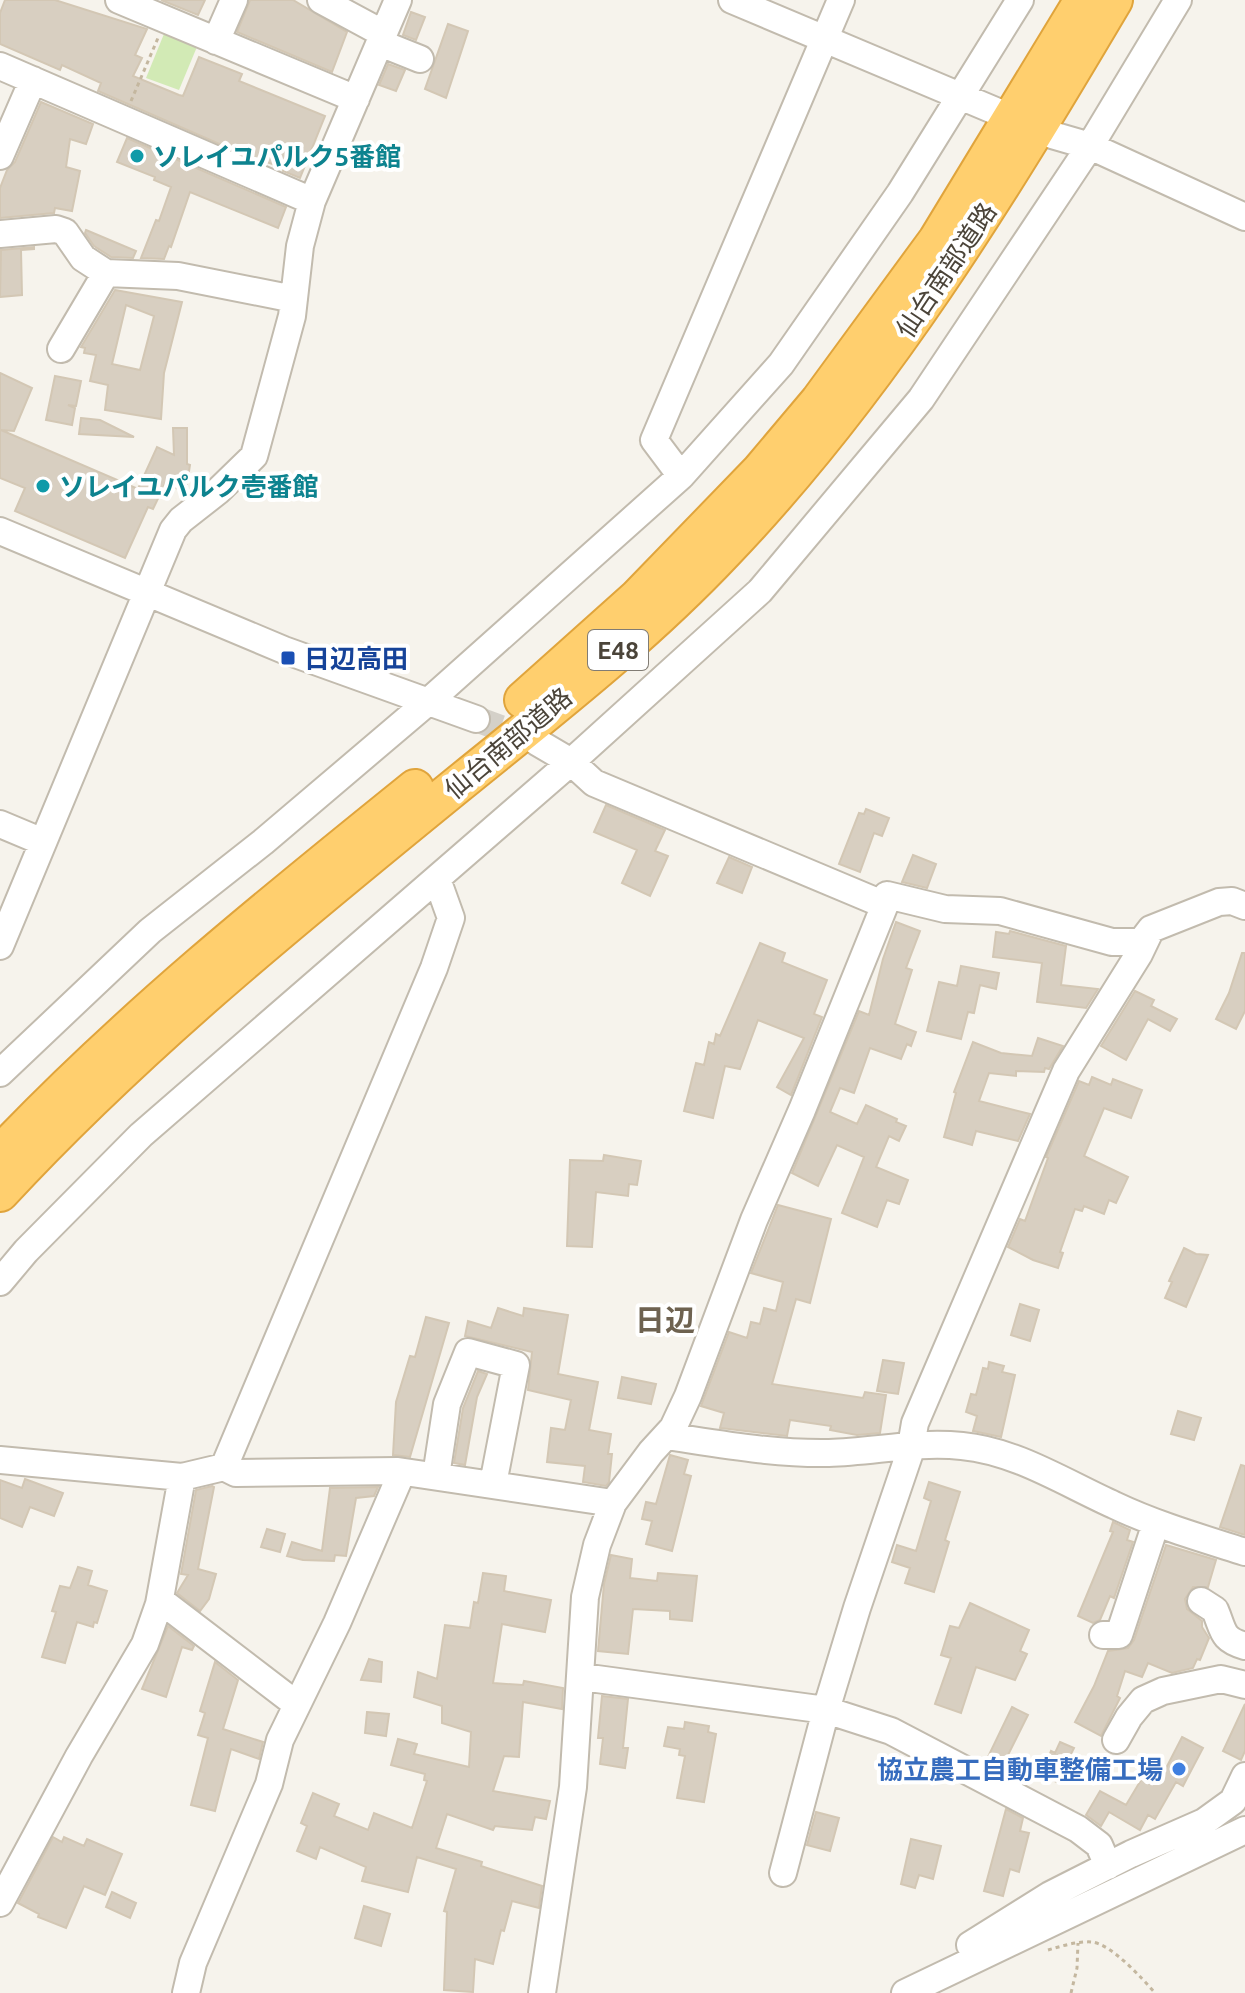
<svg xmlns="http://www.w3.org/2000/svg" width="1245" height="1993" font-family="Ubuntu,'Noto Sans JP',sans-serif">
<rect width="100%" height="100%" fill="#f6f3ec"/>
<path fill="#d2eab5" d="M166,29L199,42L179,90L146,78Z"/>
<path fill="#d8cfc1" stroke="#d3c7b4" stroke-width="2" fill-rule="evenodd" d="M5,0H55L147,29L135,55L142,58L133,76L179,95L183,96L199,57L242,74L239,81L325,116L300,178L283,171L284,168L240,153L98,91L101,83L62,65L60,70L0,44V13Z
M161,0H205L198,15Z
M250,0H293L347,32L332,72L237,32Z
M411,12L425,17L416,40L403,35Z
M448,24L468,31L446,98L425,89Z
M388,64L405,70L396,91L379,85Z
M41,102L93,124L86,144L70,139L66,167L80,171L72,211L55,208L54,213L0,218V188L7,170L15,162Z
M127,138L286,207L278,228L190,192L171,247L169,246L164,259L141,258L156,220L159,221L171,187L154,180L155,177L117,162Z
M86,230L136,251L133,258L111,257L94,246L85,233Z
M34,247V249L21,250L22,295L0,297L1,250Z
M115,290L182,302L164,373L161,419L105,410L108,385L90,381L96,355L84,353L85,348L81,347ZM126,305L154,316L140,370L112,364Z
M0,373L32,388L14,431L1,430L138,489L157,447L174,455L173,428H187V464L190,465L187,484H183L181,490L165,484L153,509L148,507L125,558L15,511L25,488L0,478Z
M55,376L81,381L76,406L68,405L75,408L72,425L46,420Z
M81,418L100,420L134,437L79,434Z
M606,805L665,830L655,851L668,856L650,896L622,883L637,850L594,832Z
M866,809L889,818L882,836L874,833L860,872L839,864L859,813L864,814Z
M913,855L936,864L927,888L902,882Z
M729,857L752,867L742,893L717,883Z
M896,922L920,931L906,968L912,970L895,1024L916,1032L911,1046L907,1044L901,1059L870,1048L854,1093L840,1088L830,1112L857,1124L866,1105L897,1119L896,1122L906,1126L899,1141L889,1136L876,1167L908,1180L899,1204L887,1200L877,1227L842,1213L864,1157L837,1145L818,1186L792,1173L859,1011L869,1015L883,959Z
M1010,931L1066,946L1061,985L1098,989L1086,1008L1037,1002L1042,963L993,957L996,932L1009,934Z
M760,943L785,953L782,962L827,980L814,1014L822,1017L791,1095L777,1087L804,1038L758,1020L740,1069L725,1066L713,1118L684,1111L696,1063L704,1065L709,1042L714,1044L716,1034L720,1036Z
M1242,953H1245V1011L1236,1029L1216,1019L1229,993Z
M961,966L999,973L996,989L980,985L974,1013L968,1012L961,1039L927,1031L939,982L957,986Z
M1135,991L1154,1000L1151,1006L1177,1019L1170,1031L1148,1019L1126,1060L1101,1046Z
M1038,1038L1063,1046L1049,1069L1045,1068L1044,1072L1016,1071V1076L989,1073L979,1101L1030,1114L1018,1141L976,1131L972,1145L944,1137L956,1093L954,1092L973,1042L1001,1053L1032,1056Z
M1092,1077L1111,1085L1113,1079L1142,1090L1131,1118L1104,1108L1084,1156L1128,1177L1116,1203L1109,1200L1104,1214L1084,1206L1082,1211L1075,1209L1060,1252L1063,1253L1058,1268L1033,1260L1008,1247L1020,1219L1025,1221L1048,1158L1046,1157L1079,1081L1089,1085Z
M604,1155L641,1161L637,1185L629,1184L628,1196L596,1192L592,1247L567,1246L570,1160L603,1161Z
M778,1205L831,1219L810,1303L796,1299L772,1384L863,1398L865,1392L886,1395L880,1433L857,1435L830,1430L831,1426L790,1420L787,1436L720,1428L724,1413L701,1406L729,1332L747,1338L751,1322L760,1324L764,1308L776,1311L783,1282L751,1273Z
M1184,1248L1196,1254L1208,1255L1186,1307L1165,1298L1172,1282L1169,1281Z
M1020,1304L1039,1310L1030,1341L1011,1335Z
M498,1308L523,1316L524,1308L568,1315L558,1374L598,1382L589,1430L611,1434L608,1454H612L609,1482L606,1486L583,1482L585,1466L547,1462L551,1428L565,1430L571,1400L528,1390L532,1352L465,1336L468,1321L491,1328Z
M426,1317L449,1323L410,1457L393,1455L396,1402L410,1356L415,1357Z
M883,1360L904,1363L898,1394L877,1391Z
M989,1362L1004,1366L1002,1372L1015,1375L1001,1437L973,1431L977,1416L966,1412L971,1394L976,1395L983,1368L988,1369Z
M478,1371L487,1374L477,1397L465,1465L454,1463L463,1408Z
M622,1377L656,1384L651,1404L618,1398Z
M1178,1411L1201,1418L1194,1440L1171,1434Z
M670,1455L688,1460L684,1474L691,1476L672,1551L646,1544L652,1521L642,1519L646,1502L656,1504Z
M1241,1465L1245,1466V1535L1220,1527Z
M25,1479L63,1493L54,1516L30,1507L22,1527L0,1518V1480L22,1488Z
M929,1482L960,1492L945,1540L949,1542L934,1592L905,1583L910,1568L892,1562L897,1545L916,1551L931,1501L924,1498Z
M212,1486L214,1487L198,1569L216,1574L209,1599L200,1611L177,1593L188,1575L181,1574L196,1490Z
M378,1487L374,1496L356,1498L346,1556L335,1555L334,1561L303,1560L287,1556L292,1542L322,1551L330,1488Z
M1113,1522L1130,1530L1127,1540L1133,1542L1114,1598L1110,1596L1100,1620L1093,1623L1078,1616L1113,1532L1110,1531Z
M267,1529L285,1534L280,1552L261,1547Z
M1166,1545L1216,1560L1208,1587H1193L1185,1599L1187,1609L1202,1621V1627L1209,1638L1200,1660L1197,1659L1193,1668L1172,1673L1148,1663L1142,1677L1125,1671L1117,1696L1120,1698L1101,1736L1075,1722L1094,1686L1108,1651L1128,1648L1134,1640Z
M611,1555L632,1559L630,1578L657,1581L658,1573L697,1576L692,1621L670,1619V1611L633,1609L628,1654L598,1651L604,1584Z
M78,1567L92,1571L88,1585L107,1591L97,1623L94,1622L93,1627L77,1622L65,1663L42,1657L56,1612L52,1611L60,1586L70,1588Z
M483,1573L506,1576L504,1591L551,1600L545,1632L502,1624L493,1683L523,1685L524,1681L563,1688L562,1709L523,1702L519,1757L504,1756L493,1791L550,1801L546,1819L535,1817L532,1830L495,1826L493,1830L447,1814L436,1848L482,1862L481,1866L542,1886L539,1908L512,1901L504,1931L501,1930L493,1964L475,1959L473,1992L444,1990L447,1912L444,1911L456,1869L417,1857L408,1892L362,1881L366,1867L320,1847L316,1859L297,1851L307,1826L301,1823L313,1793L339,1804L334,1816L368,1830L374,1813L412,1828L427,1781L424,1780L425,1774L391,1765L398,1739L417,1744L414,1754L469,1767L471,1732L442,1723V1706L414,1697L418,1672L437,1679L445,1625L470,1628L474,1602L478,1603Z
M970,1603L1029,1630L1020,1651L1027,1654L1015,1680L976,1667L961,1713L935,1704L951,1658L941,1655L950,1626L959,1628Z
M168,1626L194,1646L192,1650L182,1647L166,1697L142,1689Z
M369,1659L382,1662L381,1682L361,1680Z
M215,1662L238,1680L223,1729L263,1742L259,1759L231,1749L215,1811L191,1805L208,1738L198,1735L205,1713L200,1711Z
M602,1696L628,1699L623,1748H628L625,1768L600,1764L603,1738H598Z
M1245,1704V1751L1241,1760L1223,1751Z
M1012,1707L1028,1715L1001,1769L986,1761Z
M367,1712L389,1714L386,1736L365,1733Z
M685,1722L709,1726L708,1732L716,1734L704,1802L677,1798L685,1756L679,1755L680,1749L664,1746L668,1727L684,1729Z
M1182,1737L1203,1748L1183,1786L1176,1782L1155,1819L1148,1815L1140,1830L1109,1812L1101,1826L1086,1815L1100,1791L1126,1805L1147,1770L1161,1778Z
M1060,1742L1074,1748L1070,1756L1074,1758L1067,1775L1063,1774L1059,1783L1045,1777L1050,1766L1046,1764L1051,1751L1055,1753Z
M1006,1809L1023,1818L1020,1831L1029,1833L1019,1872L1010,1869L1003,1896L984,1891Z
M816,1812L839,1818L830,1851L807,1845Z
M53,1837L62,1842L64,1837L84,1846L87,1839L122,1854L105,1895L84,1886L66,1928L38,1917L39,1914L18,1903Z
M911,1839L941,1846L933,1879L919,1875L915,1888L901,1884Z
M112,1892L136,1903L130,1918L106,1907Z
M364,1906L390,1914L381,1946L355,1938Z"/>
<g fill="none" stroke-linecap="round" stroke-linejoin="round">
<path stroke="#d4d0c8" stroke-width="26" stroke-dasharray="26 13" stroke-linecap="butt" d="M476,719L533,740"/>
<defs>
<path id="minor" d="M119,0L356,99
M321,0L384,34
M732,0L998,112
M216,41L234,0
M380,43L420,59
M0,66L312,201
M1052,135L1090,146L1245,217
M0,156L33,80
M0,234L56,229L65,232L83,258L106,273L178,276L294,299
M61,349L106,273
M681,476L654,440L841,0
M0,531L284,650L476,719
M537,742L571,762L594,783L873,900L886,902L887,895L945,909L1000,911L1112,942H1141L1151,929L1219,902L1232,901L1245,906
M0,824L43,842
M0,946L173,530L181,520L218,491L254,456L292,316L300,246L312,201L398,0
M0,1073L150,931L263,842L429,701L681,476L781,364L900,193L1020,0
M0,1282L26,1251L141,1135L571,762L760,591L921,399L1090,146L1178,0
M666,1436C720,1444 774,1454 829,1453C873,1452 917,1441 962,1446C1016,1451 1065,1483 1114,1505C1156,1525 1201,1538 1245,1552
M0,1460L182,1477L224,1467L434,968L451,918L437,879
M224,1467L236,1473L398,1471L613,1503
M436,1476L447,1404L468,1352L516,1365L493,1484
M160,1600L296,1704
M1201,1601L1215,1610C1224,1631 1221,1639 1245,1646
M1103,1635H1119L1156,1523
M582,1677L826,1710L783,1873
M1116,1740L1129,1717L1143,1700L1163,1691L1221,1679L1245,1685
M1108,1866L1099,1845L1078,1829L891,1731L826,1710L857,1608L910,1452L915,1423L1066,1071L1139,954L1151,929
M0,1903L79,1756L145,1644L159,1604L182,1477
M970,1945L1050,1895L1131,1854L1204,1822L1233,1801L1245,1776
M186,1993L193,1963L269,1784L280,1740L337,1623L402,1472
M542,1993L573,1787L585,1597L597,1545L613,1503L651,1452L673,1428L688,1396L754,1220L802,1110L886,902
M905,1993L1245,1830"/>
<path id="highway" d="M523,700L637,598L760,471L819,401L937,240L1083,0
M0,1154C127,1020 271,904 415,788
M0,1193C139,1043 298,915 456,786C547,712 643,638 724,552C881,388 999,194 1114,0"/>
</defs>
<use href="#minor" stroke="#c2bbae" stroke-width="30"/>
<use href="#highway" stroke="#e0a43c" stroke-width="40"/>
<path stroke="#c4b79f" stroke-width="3" stroke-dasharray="4 4" stroke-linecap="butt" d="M131,101L158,38
M1048,1950C1062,1946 1077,1941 1092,1942C1111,1944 1142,1978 1155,1993
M1071,1993L1077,1968L1078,1943"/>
<use href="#minor" stroke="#fff" stroke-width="26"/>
<use href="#highway" stroke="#ffcf6e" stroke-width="36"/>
</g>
<g fill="#0f9aa8" stroke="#fff" stroke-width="3">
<circle cx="137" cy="156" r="8"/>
<circle cx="43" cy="486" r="8"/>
</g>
<rect fill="#1a4fb4" stroke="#fff" stroke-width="3" x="280" y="650" width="16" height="16" rx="4"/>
<circle fill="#3f7fe0" stroke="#fff" stroke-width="3" cx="1179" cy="1769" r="8"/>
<g text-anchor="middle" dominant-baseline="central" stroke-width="8" stroke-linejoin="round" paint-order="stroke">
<rect fill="#fff" stroke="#817c74" stroke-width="2" x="588" y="630" width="60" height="40" rx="6"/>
<g font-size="24" font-weight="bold" fill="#4b4439">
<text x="618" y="650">E48</text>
</g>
<g font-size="26" font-weight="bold" fill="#0d838f" stroke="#fff" text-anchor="start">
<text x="153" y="156">ソレイユパルク5番館</text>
<text x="59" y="486">ソレイユパルク壱番館</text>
</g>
<g font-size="26" fill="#4b4439" stroke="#fff">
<text transform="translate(946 270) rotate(-56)">仙台南部道路</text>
<text transform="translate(508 743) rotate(-40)">仙台南部道路</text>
</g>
<g font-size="26" font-weight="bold" fill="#164399" stroke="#fff" text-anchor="start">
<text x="304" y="658">日辺高田</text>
</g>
<g font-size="26" font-weight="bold" fill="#366cbe" stroke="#fff" text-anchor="end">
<text x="1163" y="1769">協立農工自動車整備工場</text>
</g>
<g font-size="30" font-weight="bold" fill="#6e6250" stroke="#fff">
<text x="665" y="1320">日辺</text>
</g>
</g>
</svg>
